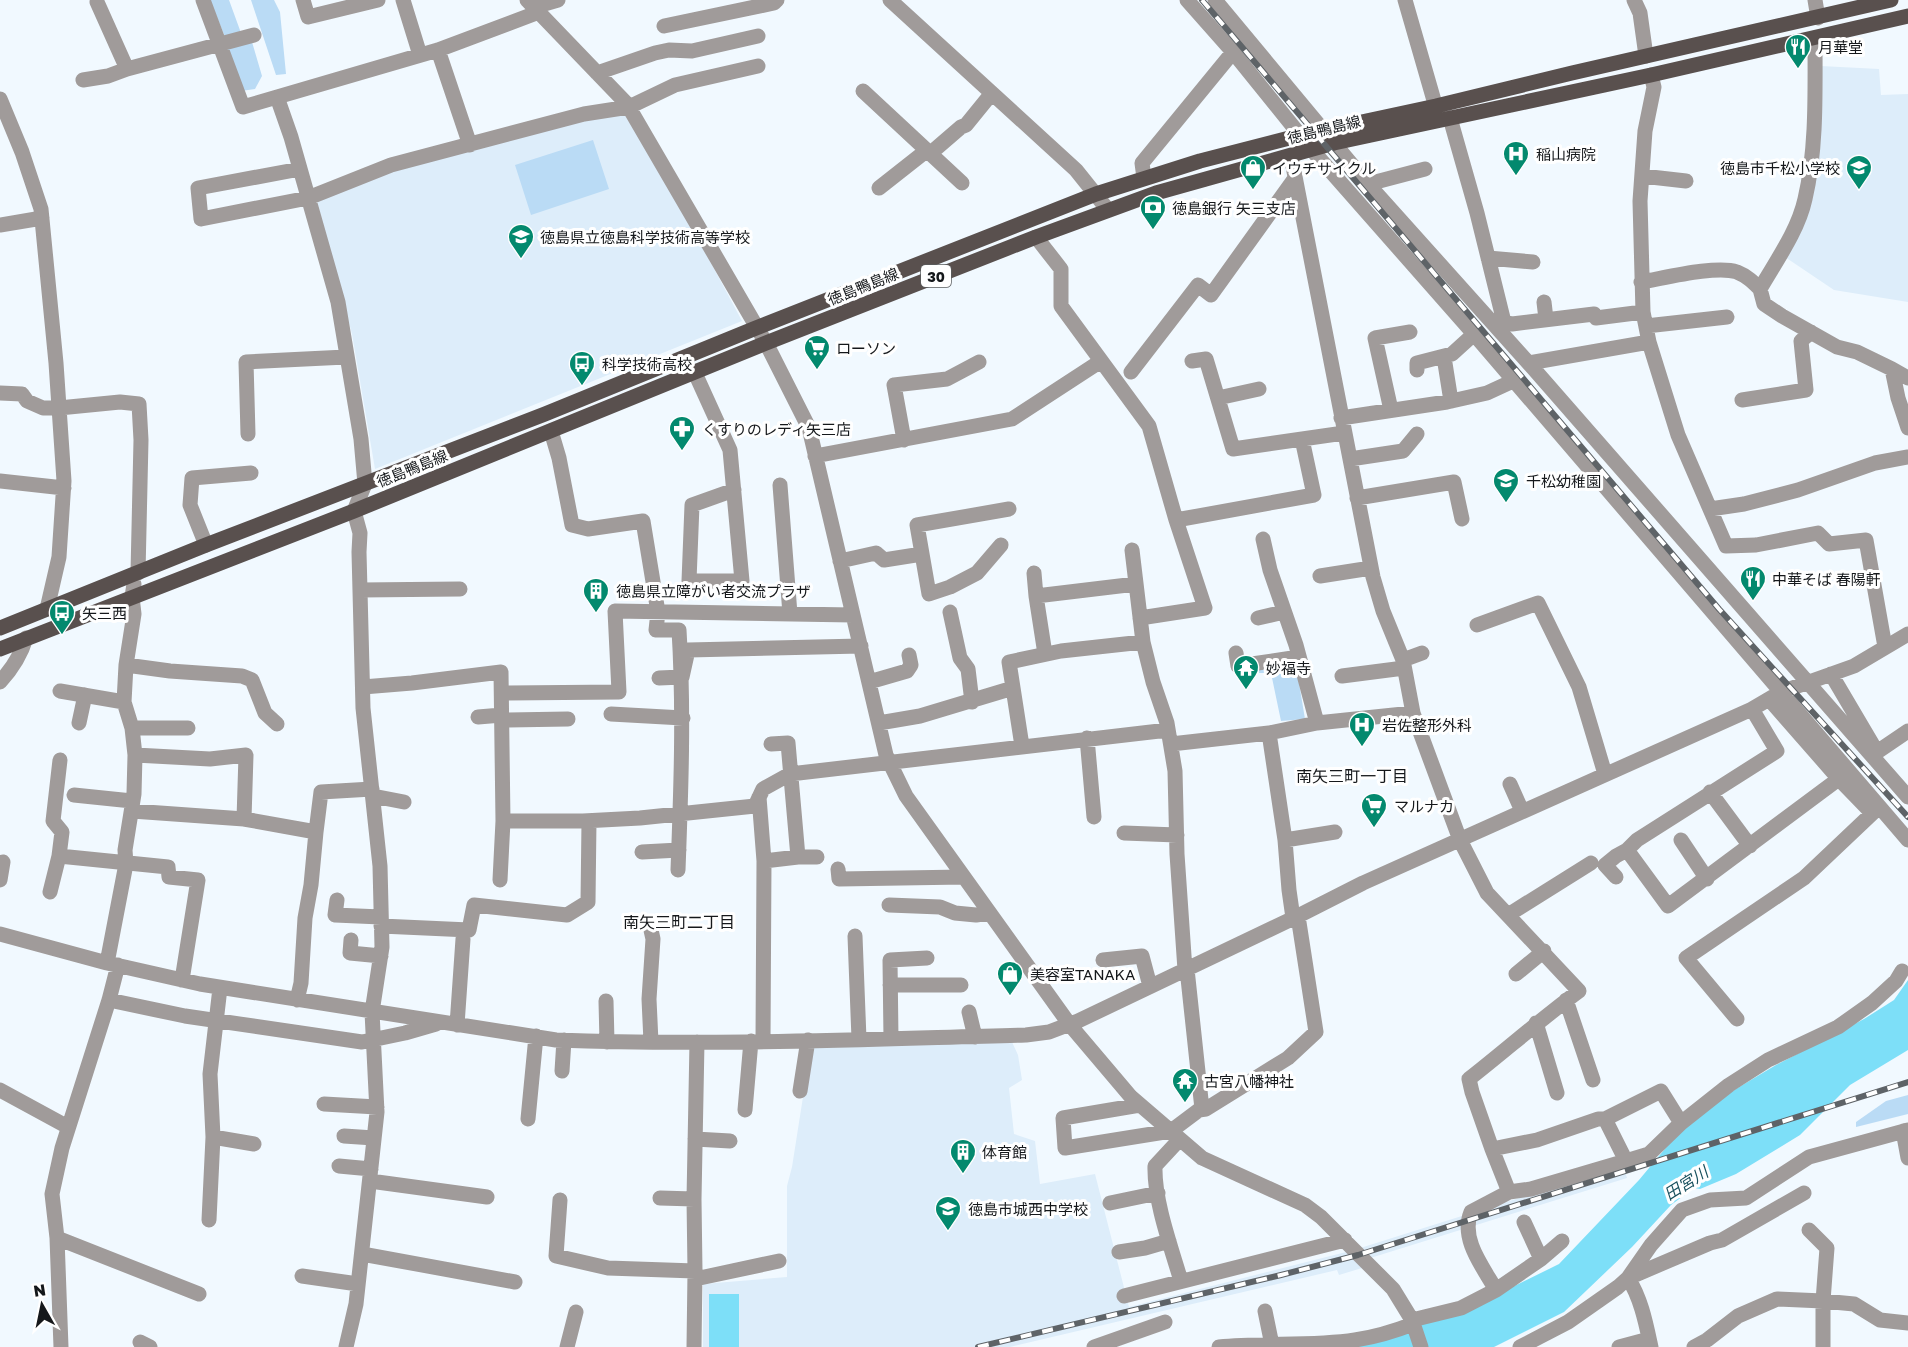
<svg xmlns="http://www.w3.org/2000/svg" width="1908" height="1347" font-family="'Golos Text','Noto Sans JP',sans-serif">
<rect width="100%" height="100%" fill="#f1f9ff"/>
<path fill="#ddedfa" d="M1821,66L1879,69L1881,95L1908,94V302L1834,290L1785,257L1806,211Z
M629,109L742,321L375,469L352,334L316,198L402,164Z
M1012,1042L1018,1055L1022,1080L1009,1088L1014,1134L1035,1141L1040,1184L1095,1174L1129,1307L1354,1250L1623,1165L1627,1178L1364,1260L1362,1268L1339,1275L1337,1270L1010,1347H703V1284L787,1277V1186L792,1167L811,1046Z"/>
<path fill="#badbf5" d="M210,0H229L241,33L225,37Z
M251,0H274L280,12L286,74L276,75Z
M252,42L262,76L255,89L241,91L227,49Z
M593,140L609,189L531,215L515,165Z
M1296,665L1305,719L1281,721L1271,673H1259L1258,669Z
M1908,1095V1114L1856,1127V1122L1886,1101Z"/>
<path fill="#7ddff8" d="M1908,980V1050L1850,1085L1800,1135L1736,1174L1700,1189L1694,1188L1671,1205L1632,1247L1564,1312L1494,1347H1317L1454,1316L1559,1264L1639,1180L1694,1114L1776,1065L1864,1019L1894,1000Z
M709,1294H739V1347H709Z"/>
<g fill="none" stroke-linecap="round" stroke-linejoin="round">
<path stroke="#a09b9a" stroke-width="15" d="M203,0L243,107L438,50L539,12
M303,0L308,17L378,0
M403,0L420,55
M527,0L627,104L766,343L809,428L886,755L906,796L1070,1025L1131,1097L1202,1158L1305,1205L1321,1217L1393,1289L1412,1320L1421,1347
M890,0L1076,170L1108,210
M1187,0L1233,52L1312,150L1474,334L1908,840
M1215,0L1368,184L1533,368L1908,797
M1405,0L1439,118
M1634,0L1640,13L1646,56
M1815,0L1818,18
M97,2L127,69
M534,7L558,0
M664,26L774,3L777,0
M1815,38C1815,90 1817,148 1805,199C1798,231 1776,261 1760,289L1764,304L1782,316L1837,347L1857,352L1892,369
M438,50L470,145
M597,73L655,53L669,50L692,51L758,36
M83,80L108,76L127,69L254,35
M863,91L962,183
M277,97L291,137L338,302L361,439L365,484L354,511L360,533L359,552L363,708L380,866L382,947L372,1012L377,1112L356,1304L346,1347
M0,99L22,152L41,209L56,363L64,481L59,557L47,609
M1450,118L1477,213L1504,322L1498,328
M932,152L961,127L966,125L992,93
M1291,156L1373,577L1383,611L1403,660L1413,713L1460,840L1487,893L1579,991C1541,1019 1506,1050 1469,1079L1472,1092L1492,1149
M300,169L198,188L201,219L308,198L391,165L584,114L629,107L675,85L758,66
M1642,176L1686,181
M1144,178L1142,163L1233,52
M1368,184L1425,169
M879,188L926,151
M0,225L42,218
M1036,237L1061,269V306L1149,426L1176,520L1314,495L1302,439
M1488,258L1533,262
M1641,282C1665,278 1716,265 1737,272C1747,276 1753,282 1760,289
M1544,302L1546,319
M1504,322L1512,324L1594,314L1596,318L1643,312
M1646,326L1727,317
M1649,342L1678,435L1726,546L1756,545L1818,533L1829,544L1866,540L1885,647
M1444,357L1451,401
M1192,361L1206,359L1233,449L1344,433
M1529,363L1649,342L1643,312L1640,201L1645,131L1654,87L1651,75
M1417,370V363L1452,354L1474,334
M1131,372L1198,285L1211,295L1295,178
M695,373L730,450L742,581H689L692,505L734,490
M1908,378L1892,369L1898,398L1908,428
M0,393L22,394L27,401L43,408H59L120,402L139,404L141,440L138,573
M1218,398L1259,389
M1742,400L1806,390L1801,341L1811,332
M1391,410L1375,338L1410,332
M1341,418L1447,402L1487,393L1513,381
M551,431L559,458L572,525L588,529L643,521L658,612L656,630H679C684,711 681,790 678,870
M248,434L246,362L346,357
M904,440L894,385L947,379L979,362
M815,456L1012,419L1101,361
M1350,459L1403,451L1417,434
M0,481L64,488
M780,485L790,614
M1357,498L1454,482L1462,519
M1710,509L1744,504L1798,490L1875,463L1908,457
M1263,539L1270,570L1296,645L1317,723
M206,545L190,505L192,478L251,473
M1001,545L977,573L950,587L929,594L917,525L1009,509
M1132,550L1143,642L1153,682L1167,723L1175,771L1177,854L1185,970
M840,561L876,553L884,560L922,554
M1034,573L1036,596
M1320,576L1371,568
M360,590L460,589
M950,612L960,658L968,669L972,702
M1140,618L1205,608L1176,520
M1258,618L1284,612
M1477,625L1538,603L1579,687L1605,774
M1236,653L1238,666L1299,657
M1045,654L1036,596L1136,584
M1403,660L1422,653
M126,665L170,671L242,676L252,680L265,713L277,724
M1831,674L1877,752
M1342,676L1404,668
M659,678L682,677L688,650L861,646
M0,682C12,669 21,655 26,638
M869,682L907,671L911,665L909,655
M363,687L412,683L501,672L503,821L500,880
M60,691L124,702
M502,693L619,692L615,611L853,615
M1769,699L1839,779L1870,811
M1752,709L1777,751L1637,840L1627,850L1668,906L1848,772
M611,714L683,718
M478,717L502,715
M502,720L568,719
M79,723L85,695
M879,723L920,716L1013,688
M132,728H188
M1087,738L1094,817
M1171,744L1269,733
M1022,746L1009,662L1061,651L1143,642
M1877,752L1908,731
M135,755L210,759L246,755L244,819
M1510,784L1522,811
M1710,792L1750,846
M74,795L132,801
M373,796L404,802
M759,797L764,861L798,857L788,743L771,744
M132,811L244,819L316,832L321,792L372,789
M503,821H583L640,818L755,806L763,789L790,774L1168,730
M1124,833L1177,835
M1285,840L1335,832
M1681,840L1707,879
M642,852L679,850
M59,856L62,832L53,821L60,760
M798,857H817
M838,869L839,879L964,877
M1616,877L1605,865L1616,856L1627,850
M0,880L3,862
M50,892L59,856L168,867L169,877L198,880L182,980
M337,900L335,915L381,917
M889,905L940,907L955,913L976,915L990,913
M1508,915L1591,863
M1293,918L1289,890L1285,840L1269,733L1317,723L1413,713
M381,926L469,930L474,905L567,915L588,902L589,821
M0,934L107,963L200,984L556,1040C712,1046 869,1039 1026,1035L1049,1032L1078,1021L1298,916L1363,883L1752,709L1781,692L1854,666L1908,634
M855,936L859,1039
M351,940L350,953L381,956
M1103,960L1142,956L1150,986
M107,963L126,864L125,850L134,794L135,755L132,728L124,702L126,665L134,614L132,597L134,584L130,576
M1187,969L1202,1109
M1516,974L1544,951
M890,985H961
M109,1000L185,1016L362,1042L405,1033L436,1024
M297,1000L301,983L305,918L311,885L316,832
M1566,1000L1593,1080
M606,1001L607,1042
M969,1012L975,1037
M1737,1019L1686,958L1804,878L1879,807
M1536,1023L1557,1093
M457,1025L463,939
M891,1039L890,960L927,958
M763,1041L764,861
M651,1042L649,999L653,939L651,930
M562,1071L564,1040
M0,1090L68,1127
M800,1091L808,1040
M324,1104L377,1107
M1140,1105L1063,1118L1065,1148L1171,1131L1199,1110L1206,1109L1288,1058L1316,1032L1298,916
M745,1110L751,1041
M528,1119L536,1036
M1605,1119H1598L1537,1140L1492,1149L1509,1192L1531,1189L1626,1161
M1681,1123L1661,1091L1605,1119L1626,1161L1649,1154L1681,1123L1729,1085L1768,1060L1838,1027L1872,1003L1896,981L1902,971
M1903,1131L1908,1158
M344,1136L374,1138
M213,1137L254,1144
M695,1139L730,1141
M1180,1139L1155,1166C1154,1201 1171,1247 1181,1281
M339,1166L371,1169
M370,1181L487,1197
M1509,1192L1471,1212C1460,1239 1483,1267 1496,1290L1541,1259L1562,1241
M660,1198L694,1199
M560,1200L556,1256L608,1268L695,1271
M1110,1203L1158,1193
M209,1220L213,1137L210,1074L220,988
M1524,1222L1541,1259
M1809,1230L1827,1248L1823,1301V1347
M57,1238L199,1294
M1119,1252L1145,1248L1169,1241
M362,1254L515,1282
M302,1276L358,1284
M1628,1278L1710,1243L1722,1240L1804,1193
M1628,1278C1641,1298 1646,1324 1651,1347
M695,1279L779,1261
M1124,1296L1345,1240
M1265,1311L1272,1345
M1412,1320L1461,1308L1496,1290
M140,1342L150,1347
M61,1347L57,1238L52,1194L62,1148L109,1000L118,965
M567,1347L576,1312
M694,1347L695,1271L694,1199L697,1042
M1094,1347L1165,1322
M1219,1347C1264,1342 1310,1347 1355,1340C1375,1337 1395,1331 1413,1324
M1520,1347L1568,1322L1618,1287L1628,1278L1651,1245L1682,1210L1710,1200L1746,1198L1809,1157L1908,1130
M1619,1347L1649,1339
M1694,1347L1707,1340L1738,1316L1777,1299L1823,1301L1854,1304L1880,1320L1908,1323"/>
<path stroke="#59504e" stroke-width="15" d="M0,628L206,545L545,414L756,328L1096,194L1200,161L1301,135L1436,106L1572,73L1891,0
M0,649L354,511L766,343L1036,237L1156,193L1334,143L1651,75L1908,16"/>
<defs>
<path id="rail" d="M1202,0L1719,609L1908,817
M978,1347L1281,1275L1358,1255L1908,1082"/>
</defs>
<use href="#rail" stroke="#5e6367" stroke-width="6"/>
<use href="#rail" stroke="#fff" stroke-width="4" stroke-dasharray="11" stroke-linecap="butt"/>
</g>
<defs>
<symbol id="restaurant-pin" viewBox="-11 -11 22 30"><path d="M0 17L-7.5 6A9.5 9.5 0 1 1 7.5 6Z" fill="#03896e" stroke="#fff"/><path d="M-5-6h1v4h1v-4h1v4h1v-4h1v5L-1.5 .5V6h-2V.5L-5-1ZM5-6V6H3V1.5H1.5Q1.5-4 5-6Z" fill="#fff"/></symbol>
<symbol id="hospital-pin" viewBox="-11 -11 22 30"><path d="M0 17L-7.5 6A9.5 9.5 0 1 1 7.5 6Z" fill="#03896e" stroke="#fff"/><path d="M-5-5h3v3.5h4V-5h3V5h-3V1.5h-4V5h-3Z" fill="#fff"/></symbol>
<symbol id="shop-pin" viewBox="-11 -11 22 30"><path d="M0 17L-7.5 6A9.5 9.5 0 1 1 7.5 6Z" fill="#03896e" stroke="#fff"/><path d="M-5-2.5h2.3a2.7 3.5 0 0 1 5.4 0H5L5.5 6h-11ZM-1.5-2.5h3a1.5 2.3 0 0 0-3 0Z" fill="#fff"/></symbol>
<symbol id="school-pin" viewBox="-11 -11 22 30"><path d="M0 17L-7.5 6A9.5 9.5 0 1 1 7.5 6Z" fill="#03896e" stroke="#fff"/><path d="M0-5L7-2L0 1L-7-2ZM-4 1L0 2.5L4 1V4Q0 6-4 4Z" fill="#fff"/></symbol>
<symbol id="bank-pin" viewBox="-11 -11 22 30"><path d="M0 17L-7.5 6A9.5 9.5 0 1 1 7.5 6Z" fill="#03896e" stroke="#fff"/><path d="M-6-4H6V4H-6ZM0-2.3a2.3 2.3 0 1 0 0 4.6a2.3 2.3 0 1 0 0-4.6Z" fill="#fff"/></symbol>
<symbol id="supermarket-pin" viewBox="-11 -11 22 30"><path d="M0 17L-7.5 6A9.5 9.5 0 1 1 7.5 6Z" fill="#03896e" stroke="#fff"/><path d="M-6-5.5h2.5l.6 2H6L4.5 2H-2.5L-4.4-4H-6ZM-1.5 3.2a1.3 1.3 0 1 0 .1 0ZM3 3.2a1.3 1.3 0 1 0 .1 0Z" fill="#fff"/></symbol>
<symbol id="bus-pin" viewBox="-11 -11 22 30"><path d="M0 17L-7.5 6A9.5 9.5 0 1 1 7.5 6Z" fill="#03896e" stroke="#fff"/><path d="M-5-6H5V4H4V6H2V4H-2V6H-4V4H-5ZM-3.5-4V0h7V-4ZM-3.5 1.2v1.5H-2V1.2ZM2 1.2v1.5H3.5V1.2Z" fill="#fff"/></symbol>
<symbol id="pharmacy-pin" viewBox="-11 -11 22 30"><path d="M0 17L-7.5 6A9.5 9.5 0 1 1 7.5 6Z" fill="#03896e" stroke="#fff"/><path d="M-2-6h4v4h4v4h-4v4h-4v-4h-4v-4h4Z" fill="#fff"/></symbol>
<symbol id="building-pin" viewBox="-11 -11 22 30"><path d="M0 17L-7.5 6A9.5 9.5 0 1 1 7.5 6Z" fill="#03896e" stroke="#fff"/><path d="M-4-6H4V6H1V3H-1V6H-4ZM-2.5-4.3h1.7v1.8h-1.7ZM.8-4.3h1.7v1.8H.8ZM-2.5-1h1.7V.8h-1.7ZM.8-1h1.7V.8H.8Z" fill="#fff"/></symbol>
<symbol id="temple-pin" viewBox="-11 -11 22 30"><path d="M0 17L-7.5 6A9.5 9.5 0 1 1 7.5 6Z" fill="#03896e" stroke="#fff"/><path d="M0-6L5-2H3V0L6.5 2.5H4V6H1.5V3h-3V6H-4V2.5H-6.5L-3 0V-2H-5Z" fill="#fff"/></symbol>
</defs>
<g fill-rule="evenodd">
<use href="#restaurant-pin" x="1783" y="32" width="30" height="40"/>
<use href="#hospital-pin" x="1501" y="139" width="30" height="40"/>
<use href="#shop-pin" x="1238" y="153" width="30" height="40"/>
<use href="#school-pin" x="1844" y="153" width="30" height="40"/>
<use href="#bank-pin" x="1138" y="193" width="30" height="40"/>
<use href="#school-pin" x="506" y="222" width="30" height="40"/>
<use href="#supermarket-pin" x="802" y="333" width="30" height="40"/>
<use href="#bus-pin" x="567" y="349" width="30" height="40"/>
<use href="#pharmacy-pin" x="667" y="414" width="30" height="40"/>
<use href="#school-pin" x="1491" y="466" width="30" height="40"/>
<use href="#restaurant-pin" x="1738" y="564" width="30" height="40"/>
<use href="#building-pin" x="581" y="576" width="30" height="40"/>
<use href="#bus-pin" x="47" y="598" width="30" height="40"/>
<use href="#temple-pin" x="1231" y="653" width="30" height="40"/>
<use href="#hospital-pin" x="1347" y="710" width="30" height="40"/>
<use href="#supermarket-pin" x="1359" y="791" width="30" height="40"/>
<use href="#shop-pin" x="995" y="959" width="30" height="40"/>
<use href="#temple-pin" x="1170" y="1066" width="30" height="40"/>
<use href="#building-pin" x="948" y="1137" width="30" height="40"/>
<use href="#school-pin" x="933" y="1194" width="30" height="40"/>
</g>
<g text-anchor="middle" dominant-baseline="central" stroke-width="6" stroke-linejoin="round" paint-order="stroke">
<rect fill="#fff" stroke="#5b5d5f" stroke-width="1.5" x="921" y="265" width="30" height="22" rx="4.5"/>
<g font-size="14" font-weight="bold" fill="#15181b">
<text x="936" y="276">30</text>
</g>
<g font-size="15" fill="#15181b" stroke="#fff" text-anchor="start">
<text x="1818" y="47">月華堂</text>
<text x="1536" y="154">稲山病院</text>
<text x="1272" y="168">イウチサイクル</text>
<text x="1840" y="168" text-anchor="end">徳島市千松小学校</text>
<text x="1172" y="208">徳島銀行 矢三支店</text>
<text x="540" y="237">徳島県立徳島科学技術高等学校</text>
<text x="836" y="348">ローソン</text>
<text x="602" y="364">科学技術高校</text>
<text x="702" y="429">くすりのレディ矢三店</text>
<text x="1526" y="481">千松幼稚園</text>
<text x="1772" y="579">中華そば 春陽軒</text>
<text x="616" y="591">徳島県立障がい者交流プラザ</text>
<text x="82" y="613">矢三西</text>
<text x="1266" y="668">妙福寺</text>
<text x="1382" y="725">岩佐整形外科</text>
<text x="1394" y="806">マルナカ</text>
<text x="1030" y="974">美容室TANAKA</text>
<text x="1204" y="1081">古宮八幡神社</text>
<text x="982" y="1152">体育館</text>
<text x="968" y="1209">徳島市城西中学校</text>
</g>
<g font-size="15" fill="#15181b" stroke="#fff">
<text transform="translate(1324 129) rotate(-14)">徳島鴨島線</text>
<text transform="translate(863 286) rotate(-22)">徳島鴨島線</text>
<text transform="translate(412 468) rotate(-22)">徳島鴨島線</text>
</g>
<g font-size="16" fill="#15181b" stroke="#fff">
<text x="1352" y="776">南矢三町一丁目</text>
<text x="679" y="922">南矢三町二丁目</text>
</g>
<g font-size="16" font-style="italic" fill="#17505d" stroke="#fff">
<text transform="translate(1686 1183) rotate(-32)">田宮川</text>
</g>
</g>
<g transform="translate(42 1305) rotate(351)" stroke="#ffffff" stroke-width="4.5" paint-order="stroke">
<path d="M0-4.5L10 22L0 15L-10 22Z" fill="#15181b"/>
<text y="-9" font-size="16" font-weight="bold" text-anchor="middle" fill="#15181b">N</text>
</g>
</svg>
